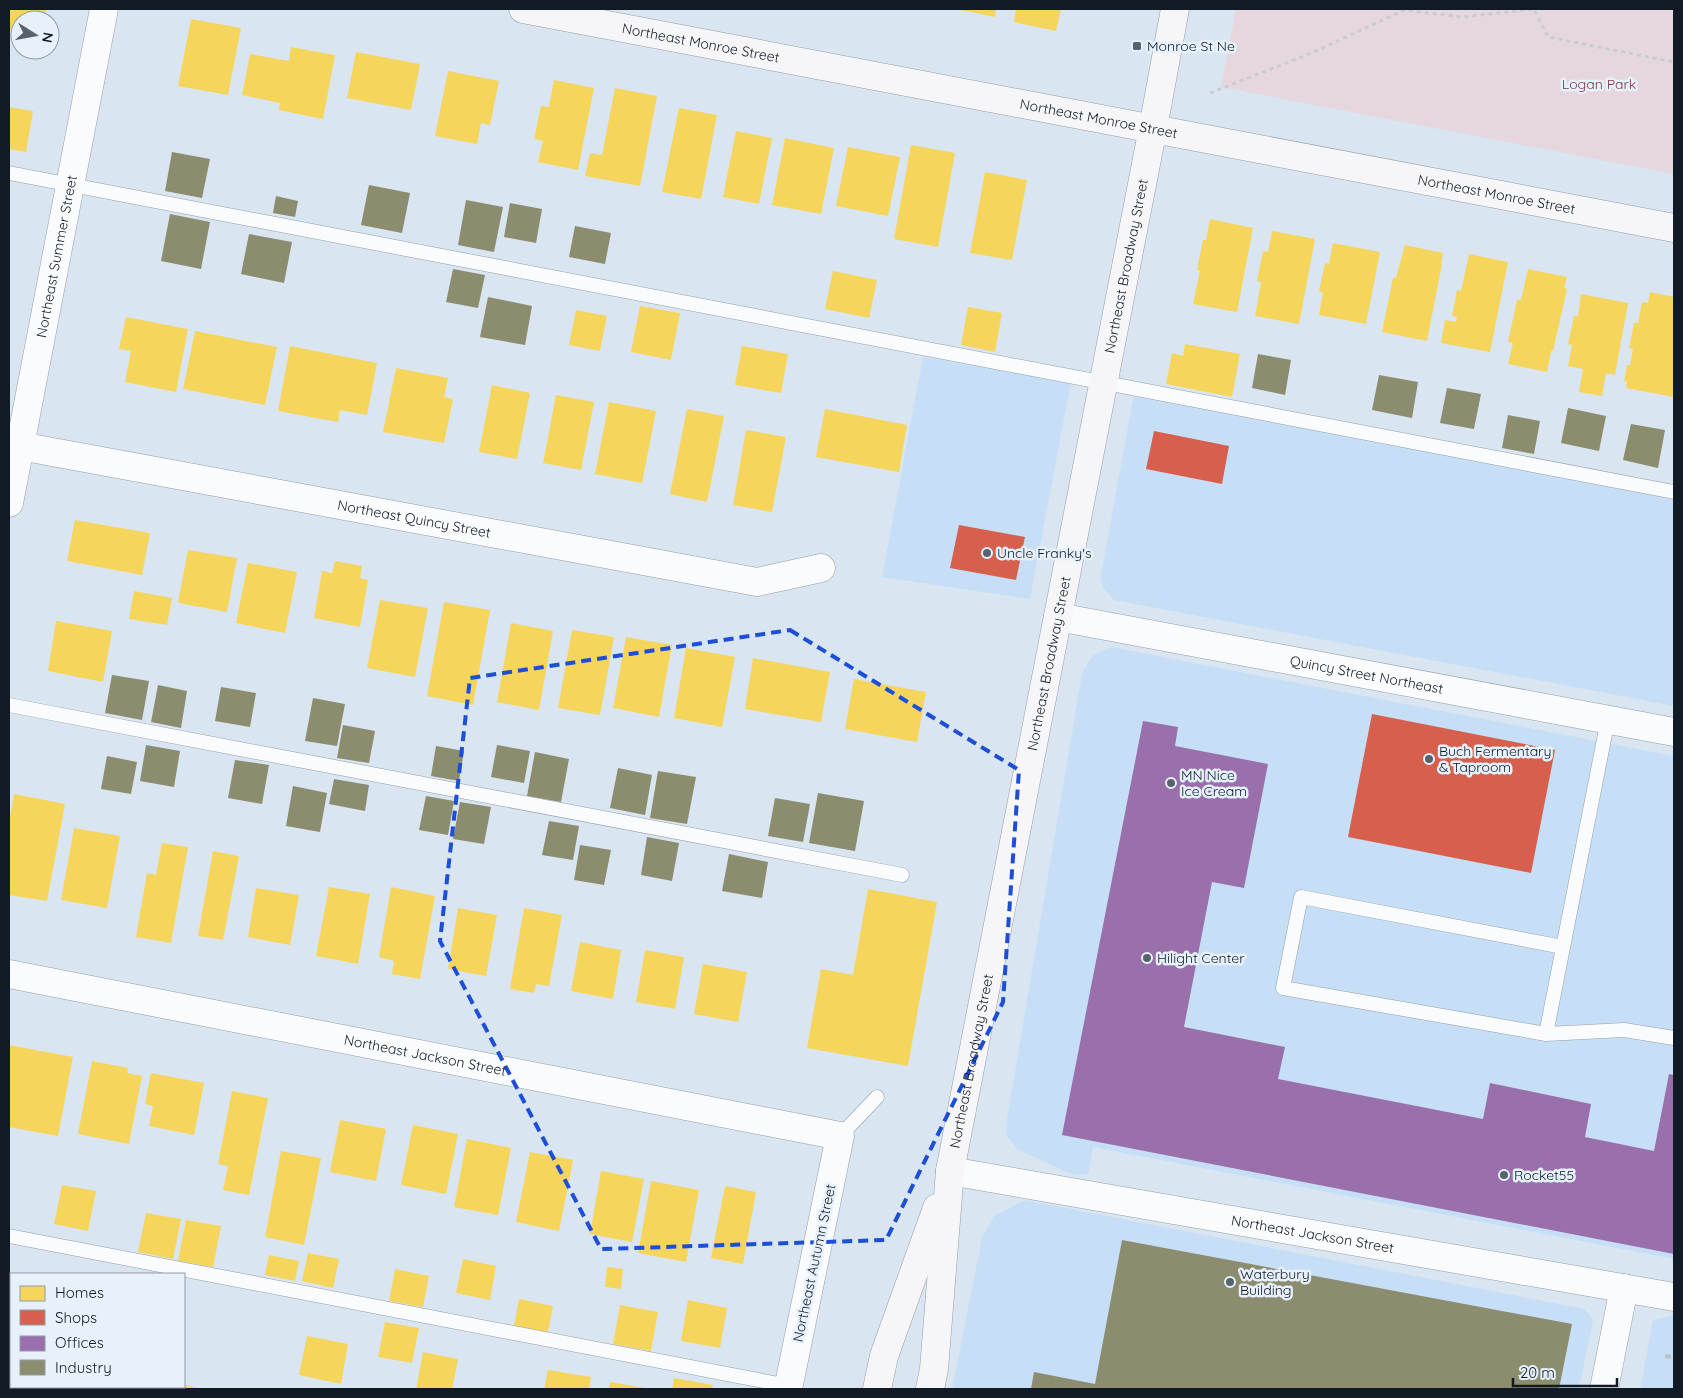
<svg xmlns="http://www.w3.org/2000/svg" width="1683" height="1398" font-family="Quicksand,sans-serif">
<rect width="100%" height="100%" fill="#d9e5f1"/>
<path fill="#c7dff6" d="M923,357L1071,382L1030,599L882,577Z
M1134,394L1674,497V706L1114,600L1103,588L1101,576Z
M1111,647L1674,756V1259L1093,1147L1088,1175L1068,1173L1017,1149L1006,1134L1007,1119L1082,674L1092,656Z
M1025,1200L1585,1309L1593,1320L1579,1389H952L982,1238L994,1216Z
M1674,1315V1389H1640L1653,1320Z"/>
<path fill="#e6d6dd" d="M1236,9H1674V174L1221,87Z"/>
<path fill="#f6d55c" d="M9,9H46L44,20H20V32L9,30Z
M956,9H996L995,17Z
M1016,9H1061L1056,31L1014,22Z
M191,19L241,28L228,95L178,86Z
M291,47L335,55L323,119L279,110L280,103L242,95L250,54L289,61Z
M356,52L420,64L411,110L347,98Z
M448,71L499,81L490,125L481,123L477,144L435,136Z
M554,80L594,88L578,170L538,162L543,141L534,139L541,106L549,107Z
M615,88L657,96L640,186L585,176L590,153L602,155Z
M9,107L33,111L26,152L9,149Z
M679,108L717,115L701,199L662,192Z
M736,131L772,138L759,204L723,197Z
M785,138L834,148L821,214L772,205Z
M911,145L955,153L938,247L894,239Z
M848,147L900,157L888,216L836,206Z
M985,172L1027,180L1012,260L970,253Z
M1210,219L1253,228L1237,312L1193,304L1200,271L1197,270L1203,240H1206Z
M1272,231L1315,239L1299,324L1255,316L1261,282L1257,281L1263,251L1268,252Z
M1333,243L1380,252L1366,324L1319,315L1323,292H1319L1325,263L1329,264Z
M1405,245L1443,253L1441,264H1442L1427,341L1382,332L1393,278H1396Z
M1469,254L1508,262L1490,352L1441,343L1445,320L1456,322L1457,317L1452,316L1457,290L1461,291Z
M1528,269L1567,277L1564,288L1567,289L1553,351H1551L1547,372L1508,364L1513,343L1508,342L1517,300H1521Z
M833,271L877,280L869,318L825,309Z
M1650,292L1674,297V397L1626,388L1627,382L1624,381L1627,365H1630L1633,349L1629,348L1634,323H1638L1642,302L1648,303Z
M1581,294L1628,303L1615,375L1606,373L1602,396L1579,392L1583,369L1568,366L1572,345L1568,344L1574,316H1578Z
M640,306L680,313L671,360L631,352Z
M968,307L1002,313L995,352L961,345Z
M576,310L607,316L600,351L569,345Z
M126,317L188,329L176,392L125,382L131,351L119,349Z
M195,331L277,347L265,405L183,389Z
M1185,344L1240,354L1232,397L1166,384L1172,353L1183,356Z
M290,346L377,363L367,415L340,410L338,422L278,411Z
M742,346L788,354L781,393L735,385Z
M396,368L448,378L444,397L453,399L444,443L383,432Z
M492,385L530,393L517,459L479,452Z
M556,395L594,402L581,470L543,463Z
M609,402L656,411L642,483L595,474Z
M687,409L724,416L707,502L670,494Z
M825,409L907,425L899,472L816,457Z
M746,430L786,437L772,512L733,505Z
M75,520L150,533L142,575L67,561Z
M188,550L237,558L227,612L178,603Z
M335,561L362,566L360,578L368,580L360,627L314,618L322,571L332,573Z
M248,563L297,572L285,633L236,623Z
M134,591L172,598L167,625L129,619Z
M380,600L428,608L415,677L367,668Z
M444,602L490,610L473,705L427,696Z
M56,621L112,631L103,682L48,671Z
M511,623L553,631L539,710L497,702Z
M572,630L614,637L600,715L558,708Z
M626,637L672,645L659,717L613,708Z
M686,648L735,657L722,727L674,718Z
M753,658L830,672L821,722L745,709Z
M854,679L926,692L917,742L845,729Z
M14,794L65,804L47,901L9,895V823Z
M74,828L120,836L107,908L61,900Z
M162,843L188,847L171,943L136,937L147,873L156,875Z
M213,851L239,856L223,940L198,936Z
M329,887L370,894L358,964L316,956Z
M391,887L435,896L420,979L392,974L394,961L379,957Z
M256,888L299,895L290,945L248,937Z
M868,889L937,902L908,1066L807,1048L821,969L853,975Z
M458,908L497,915L486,976L448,969Z
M524,908L562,915L549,986L536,984L534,993L510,989Z
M580,942L621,950L613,999L571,991Z
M645,950L684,957L675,1009L636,1002Z
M703,964L747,972L738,1022L694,1014Z
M9,1045L73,1057L58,1136L9,1127Z
M92,1061L128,1068L127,1073L142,1076L129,1144L78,1134Z
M151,1073L204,1083L194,1135L149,1126L153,1106L145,1104Z
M232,1091L268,1098L249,1195L223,1190L228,1166L218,1164Z
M340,1120L386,1129L376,1181L330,1172Z
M413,1125L458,1134L446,1194L401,1185Z
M467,1139L511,1148L498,1215L454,1207Z
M281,1151L321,1158L304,1245L265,1237Z
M530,1152L573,1160L559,1231L516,1222Z
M601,1171L644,1179L632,1242L590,1234Z
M651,1181L699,1190L686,1262L638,1253Z
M62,1185L96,1191L88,1231L54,1224Z
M725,1186L756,1192L743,1264L711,1258Z
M146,1213L181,1219L173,1259L138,1252Z
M186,1220L221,1226L213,1267L178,1261Z
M308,1253L339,1259L333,1288L302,1281Z
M269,1255L299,1261L295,1281L265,1275Z
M463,1259L496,1266L490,1300L456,1293Z
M607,1267L623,1269L621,1289L605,1287Z
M395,1269L429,1276L423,1307L389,1301Z
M519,1299L553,1306L548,1332L514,1326Z
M688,1300L727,1308L720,1348L681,1341Z
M620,1305L658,1312L651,1351L613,1344Z
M385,1322L419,1328L412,1363L378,1357Z
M307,1336L348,1344L341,1384L299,1375Z
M423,1352L458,1359L452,1389H416Z
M548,1370L591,1377L589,1389H544Z
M674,1378L713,1385L712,1389H672Z
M610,1382L645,1388L644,1389H609Z
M184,1385L202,1389H164L165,1387H184Z
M36,1387H79L78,1389H36Z"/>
<path fill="#d6604d" d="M1154,431L1229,446L1222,484L1146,469Z
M959,525L1025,537L1016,580L950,568Z
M1372,714L1555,750L1531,873L1348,837Z"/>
<path fill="#9970ab" d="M1143,721L1178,727L1175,746L1268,764L1244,888L1212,882L1184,1027L1285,1047L1278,1079L1483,1119L1490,1083L1591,1104L1585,1137L1654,1151L1669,1074L1674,1075V1254L1062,1135Z"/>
<path fill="#8c8c6e" d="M172,152L210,159L202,198L165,191Z
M369,185L410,193L402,233L361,225Z
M276,196L298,201L295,217L273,213Z
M466,200L503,207L494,252L458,245Z
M510,203L542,209L536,243L504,237Z
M170,214L210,222L201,269L161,261Z
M575,226L611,233L605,264L569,257Z
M249,234L292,242L284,283L241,274Z
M453,269L485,275L478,308L446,302Z
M488,297L532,306L525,345L480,337Z
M1258,354L1291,360L1285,395L1252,388Z
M1379,375L1418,382L1412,418L1372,410Z
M1447,388L1481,394L1474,429L1440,423Z
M1568,408L1606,416L1599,451L1561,443Z
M1508,415L1540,421L1534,454L1502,448Z
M1631,424L1665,430L1658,468L1623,460Z
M112,675L149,681L142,720L105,713Z
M158,685L187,691L181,728L151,722Z
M221,687L256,693L250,727L215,721Z
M313,698L345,704L337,746L305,741Z
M343,725L375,731L369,763L337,758Z
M146,745L180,751L174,787L140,781Z
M497,745L530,751L524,783L491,777Z
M436,746L464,751L459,781L431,776Z
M535,752L569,759L561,802L527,796Z
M107,756L137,762L131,794L101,789Z
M235,760L269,765L262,804L228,798Z
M618,768L652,775L645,815L610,808Z
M658,771L696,777L687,824L650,818Z
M334,779L369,785L365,811L329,804Z
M293,786L327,793L320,832L286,826Z
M818,793L864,801L855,851L809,843Z
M426,796L454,801L448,835L419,830Z
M775,798L810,804L803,842L768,836Z
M460,802L491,807L484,844L453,839Z
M549,821L579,826L573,860L542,855Z
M647,837L679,843L672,881L641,875Z
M580,845L611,850L604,885L574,880Z
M729,854L768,862L762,898L722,891Z
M1122,1240L1572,1324L1559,1389H1031L1034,1372L1095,1384Z"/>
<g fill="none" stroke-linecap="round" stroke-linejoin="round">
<defs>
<path id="lane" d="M9,173L1674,492
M9,705L902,875
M1608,719L1546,1034L1624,1030L1674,1038
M1546,1034L1283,988L1301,897L1563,947
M840,1136L877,1097
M9,1236L789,1386"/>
<g id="street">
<path id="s1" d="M9,444L757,582L821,568"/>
<path id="s2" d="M9,503L104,9"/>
<path id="s3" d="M1058,617L1674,732"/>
<path id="s4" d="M9,974L840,1136L788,1389"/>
<path id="s5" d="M950,1171L1674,1297"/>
<path d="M1604,1389L1624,1288"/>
</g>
<g id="secondary">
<path id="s6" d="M523,9L1674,228"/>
<path d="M877,1389L884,1356L937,1208"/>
<path id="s7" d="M930,1389L934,1369L950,1171L1153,128L1175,9"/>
</g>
</defs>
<use href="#lane" stroke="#949ea8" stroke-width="15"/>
<use href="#street" stroke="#949ea8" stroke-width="29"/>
<use href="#secondary" stroke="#949ea8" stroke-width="29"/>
<path stroke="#c9cdd1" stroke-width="3" stroke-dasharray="4 4" stroke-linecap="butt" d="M1210,93L1314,52L1404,10L1463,17L1534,9L1548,37L1674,62"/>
<use href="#lane" stroke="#f9fbfd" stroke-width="14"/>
<use href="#street" stroke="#f9fbfd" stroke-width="28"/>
<use href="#secondary" stroke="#f6f5f8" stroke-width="28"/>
<path stroke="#bcc0c2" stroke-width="4" stroke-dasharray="6 6" stroke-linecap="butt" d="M1665,1356L1674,1357"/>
</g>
<path fill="none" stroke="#1d4ed8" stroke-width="4" stroke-dasharray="10 6" stroke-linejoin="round" d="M790,630L1019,770L1003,1002L886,1240L601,1249L440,941L470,678Z"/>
<g fill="#57626c" stroke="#e6f1fc" stroke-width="2">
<rect x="1132" y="41" width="10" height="10" rx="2.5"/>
<circle cx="987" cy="553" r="5"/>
<circle cx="1429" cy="759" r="5"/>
<circle cx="1171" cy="783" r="5"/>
<circle cx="1147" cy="958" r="5"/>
<circle cx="1504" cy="1175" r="5"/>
<circle cx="1230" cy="1282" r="5"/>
</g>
<g text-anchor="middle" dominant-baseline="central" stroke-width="5" stroke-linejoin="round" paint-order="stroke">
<g font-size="14" fill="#111b25" stroke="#e6f1fc">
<text stroke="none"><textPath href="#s6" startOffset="181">Northeast Monroe Street</textPath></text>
<text stroke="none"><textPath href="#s6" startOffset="586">Northeast Monroe Street</textPath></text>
<text stroke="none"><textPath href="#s6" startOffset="991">Northeast Monroe Street</textPath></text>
<text stroke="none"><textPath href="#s2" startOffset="251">Northeast Summer Street</textPath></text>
<text stroke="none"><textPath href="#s7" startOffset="1141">Northeast Broadway Street</textPath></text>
<text stroke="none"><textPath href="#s1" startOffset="412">Northeast Quincy Street</textPath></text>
<text stroke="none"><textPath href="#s7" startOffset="736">Northeast Broadway Street</textPath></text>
<text stroke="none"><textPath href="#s3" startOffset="314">Quincy Street Northeast</textPath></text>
<text stroke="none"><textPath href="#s4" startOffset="424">Northeast Jackson Street</textPath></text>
<text stroke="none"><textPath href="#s7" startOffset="331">Northeast Broadway Street</textPath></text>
<text stroke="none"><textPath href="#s5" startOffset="368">Northeast Jackson Street</textPath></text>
<text transform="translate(814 1263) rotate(-78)">Northeast Autumn Street</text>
</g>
<g font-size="14" fill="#111b25" stroke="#e6f1fc" text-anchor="start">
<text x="1147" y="46">Monroe St Ne</text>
<text x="997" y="553">Uncle Franky's</text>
<text x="1439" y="751">Buch Fermentary<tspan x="1439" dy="16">&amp; Taproom</tspan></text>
<text x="1181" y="775">MN Nice<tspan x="1181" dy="16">Ice Cream</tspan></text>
<text x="1157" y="958">Hilight Center</text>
<text x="1514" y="1175">Rocket55</text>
<text x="1240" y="1274">Waterbury<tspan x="1240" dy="16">Building</tspan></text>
</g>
<g font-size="14" fill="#813540" stroke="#e6f1fc">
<text x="1599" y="84">Logan Park</text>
</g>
</g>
<rect width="1683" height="1398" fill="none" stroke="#111b25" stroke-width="20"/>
<rect x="10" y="1273" width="175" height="115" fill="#e6f1fc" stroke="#919ba6"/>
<rect x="20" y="1286" width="25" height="15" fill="#f6d55c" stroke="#919ba6"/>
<text x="55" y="1298" font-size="15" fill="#111b25">Homes</text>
<rect x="20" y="1310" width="25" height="15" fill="#d6604d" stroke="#919ba6"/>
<text x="55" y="1323" font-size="15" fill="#111b25">Shops</text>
<rect x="20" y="1336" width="25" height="15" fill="#9970ab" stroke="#919ba6"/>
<text x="55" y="1348" font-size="15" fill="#111b25">Offices</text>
<rect x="20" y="1360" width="25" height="15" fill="#8c8c6e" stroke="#919ba6"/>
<text x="55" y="1373" font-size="15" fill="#111b25">Industry</text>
<g transform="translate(35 35) rotate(101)"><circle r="24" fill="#e6f1fc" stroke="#919ba6"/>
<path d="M0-4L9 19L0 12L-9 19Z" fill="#57626c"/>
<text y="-8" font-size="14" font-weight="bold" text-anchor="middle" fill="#111b25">N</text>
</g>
<path d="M1513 1378v8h104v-8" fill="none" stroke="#111b25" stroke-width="2.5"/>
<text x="1520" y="1378" font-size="15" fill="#111b25" stroke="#e6f1fc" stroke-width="4" paint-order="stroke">20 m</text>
</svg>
